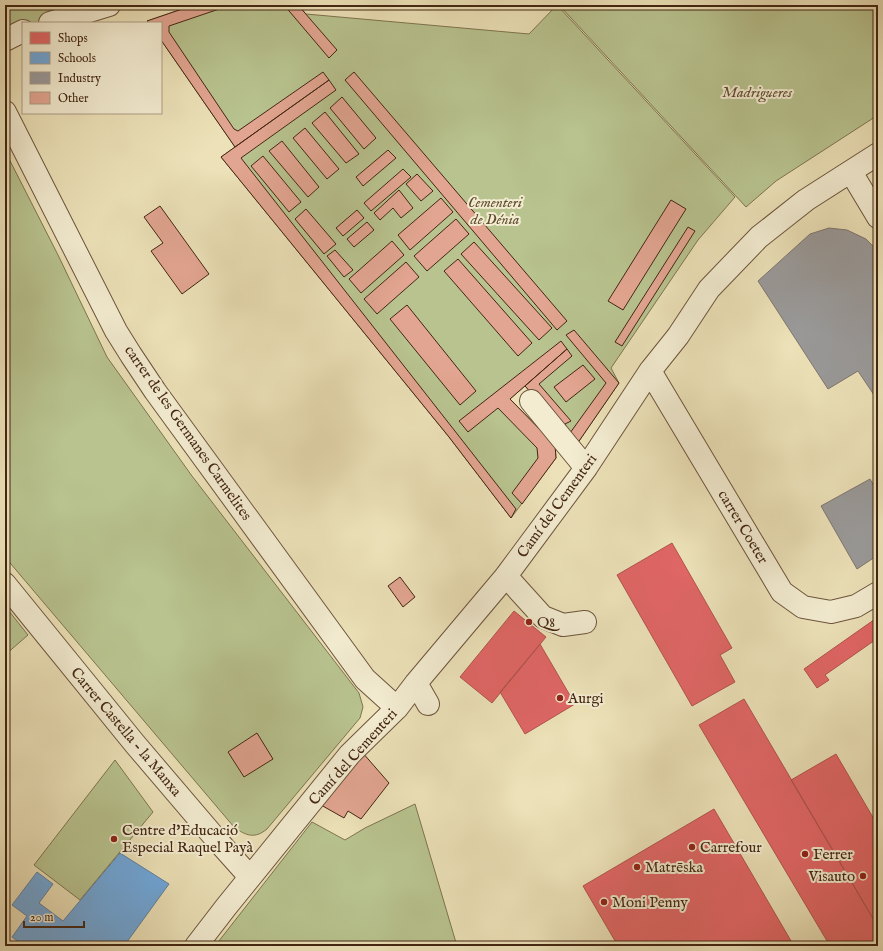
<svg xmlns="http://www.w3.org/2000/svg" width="883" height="951" font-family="'IM FELL English',serif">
<rect width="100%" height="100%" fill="#ece1b8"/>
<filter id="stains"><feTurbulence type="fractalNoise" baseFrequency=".005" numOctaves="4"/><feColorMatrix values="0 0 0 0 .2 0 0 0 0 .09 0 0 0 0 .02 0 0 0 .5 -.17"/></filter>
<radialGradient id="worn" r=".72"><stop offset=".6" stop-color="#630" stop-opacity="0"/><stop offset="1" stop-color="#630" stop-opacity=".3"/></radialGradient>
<path fill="#b8c38f" stroke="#7e7450" d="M5,5H93L36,23H23L5,33Z
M194,5H298L306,14L529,34L557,5L735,197L698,240L611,368L619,383L577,444L525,386L510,399L555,445L556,458L511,518L449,437L221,157L235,147L161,40V23H149L147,21Z
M559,5H878V115L776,181L746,207Z
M5,151L58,255L107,357L192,476L359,693L363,707L360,718L267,829C255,839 246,836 234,827L5,557Z
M5,606L28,635L5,655Z
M115,760L153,812L80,900L34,865Z
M415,804L457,946H215L312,822L345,840L365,828Z"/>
<path fill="#e06666" stroke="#b1534d" d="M672,543L732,648L720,655L735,682L692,706L617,575Z
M514,611L546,637L492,703L460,677Z
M878,617V638L825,675L829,680L817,688L804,669Z
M540,644L575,704L525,734L500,692Z
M744,699L878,927V946H830L699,725Z
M836,754L878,826V927L791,780Z
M714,809L794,946H618L583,886Z"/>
<path fill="#6fa8dc" stroke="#62819f" d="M120,853L169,884L124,946H24L12,937L27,916L12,905L37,872L53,884L39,903L63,921Z"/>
<path fill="#999" stroke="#7f7670" d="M829,228L847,230L866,239L878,251V401L858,371L828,389L758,281L810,234Z
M870,479L878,493V555L857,569L821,506Z"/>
<path fill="#e2a591" stroke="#432612" d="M194,5H231L169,26V32L234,129L238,131L323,72L329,80L235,147L161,40V23H149L147,21Z
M284,5H298L337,50L329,58Z
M354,72L567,321L557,330L345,80Z
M329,80L336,90L241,158L516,509L511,518L449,437L221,157Z
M342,97L376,138L364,149L330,108Z
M325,112L359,154L346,163L312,123Z
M305,128L339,169L327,179L293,138Z
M282,141L319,187L308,197L269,151Z
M388,150L396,158L363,186L356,177Z
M263,156L301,202L289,212L251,166Z
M403,169L411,177L371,211L364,203Z
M417,174L433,191L421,201L406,184Z
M399,190L413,208L401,218L393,208L380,220L374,213Z
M441,198L453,212L410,250L398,235Z
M671,200L686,209L623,310L608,301Z
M160,206L209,274L182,294L151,251L163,243L144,217Z
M306,209L336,244L324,254L295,219Z
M357,210L364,218L343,236L336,228Z
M456,219L469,234L427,271L414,256Z
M367,222L374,230L354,247L347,239Z
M688,227L695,231L622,346L615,342Z
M392,241L404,255L361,293L349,279Z
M474,242L552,328L539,340L461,254Z
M335,250L353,270L344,277L327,256Z
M458,259L532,343L518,356L444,271Z
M406,262L419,277L377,314L364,299Z
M407,305L476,391L460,405L390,319Z
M574,330L619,383L577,444L525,386L567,349L572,356L539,384L571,421L565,424L570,433L606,383L566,335Z
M561,341L567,349L510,399L555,445L556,458L522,504L512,493L538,458L537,448L498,408L468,432L459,421Z
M583,365L595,379L566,402L554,387Z
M400,577L415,597L403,607L388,586Z
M257,733L273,759L244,777L228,752Z
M362,752L389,783L361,819L348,811L344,818L321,805Z"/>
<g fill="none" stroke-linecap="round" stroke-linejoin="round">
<defs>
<path id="minor" d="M50,23L109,5
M5,40L23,31
M5,112L116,331L131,355L155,391L365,679L397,708
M851,172L878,217
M650,371L782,592L803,607L831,612L856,606L878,593
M531,401L586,468
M506,576L543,617L563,625L585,622
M5,584L135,744L216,839L250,877
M416,683L428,704
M196,946L226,907L350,754L397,708L416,683L506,576L586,468L650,371L678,336L709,289L759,237L806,200L878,154"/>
</defs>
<use href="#minor" stroke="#6d553c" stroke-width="24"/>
<use href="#minor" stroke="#f3ecd1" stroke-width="22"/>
</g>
<g fill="#8f2418" stroke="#f3ecd1" stroke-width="1.5">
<circle cx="529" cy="622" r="4"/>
<circle cx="560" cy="698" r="4"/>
<circle cx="114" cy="839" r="4"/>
<circle cx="692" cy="847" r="4"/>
<circle cx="805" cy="854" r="4"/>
<circle cx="637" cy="867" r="4"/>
<circle cx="863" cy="876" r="4"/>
<circle cx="604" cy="902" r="4"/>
</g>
<g text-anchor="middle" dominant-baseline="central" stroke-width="4" stroke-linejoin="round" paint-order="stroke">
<g font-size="15" font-style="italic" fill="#604d31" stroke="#f3ecd1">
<text x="757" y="92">Madrigueres</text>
<text x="495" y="202">Cementeri<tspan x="495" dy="17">de Dénia</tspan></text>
</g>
<g font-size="15" fill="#432612" stroke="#f3ecd1">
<text transform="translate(188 433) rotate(55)">carrer de les Germanes Carmelites</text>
<text transform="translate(557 506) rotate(-54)">Camí del Cementeri</text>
<text transform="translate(743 527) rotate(59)">carrer Coeter</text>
<text transform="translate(126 732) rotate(50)">Carrer Castella - la Manxa</text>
<text transform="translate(353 757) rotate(-48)">Camí del Cementeri</text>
</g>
<g font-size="15" fill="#432612" stroke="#f3ecd1" text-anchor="start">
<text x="537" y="622">Q8</text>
<text x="568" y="698">Aurgi</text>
<text x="122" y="830">Centre d'Educació<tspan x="122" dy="17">Especial Raquel Payà</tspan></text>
<text x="700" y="847">Carrefour</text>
<text x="813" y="854">Ferrer</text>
<text x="645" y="867">Matrēska</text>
<text x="855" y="876" text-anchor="end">Visauto</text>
<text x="612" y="902">Moni Penny</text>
</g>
</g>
<rect width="883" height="951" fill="none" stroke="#ece1b8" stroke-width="20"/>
<rect x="6" y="6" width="871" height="939" fill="none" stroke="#432612" stroke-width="2"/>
<rect x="10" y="10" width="863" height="931" fill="none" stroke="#432612"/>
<rect x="22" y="22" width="140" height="92" fill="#f3ecd1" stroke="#ad9d85"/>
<rect x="30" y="32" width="20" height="12" fill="#e06666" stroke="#ad9d85"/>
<text x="58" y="42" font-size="12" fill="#432612">Shops</text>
<rect x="30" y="52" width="20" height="12" fill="#6fa8dc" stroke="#ad9d85"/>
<text x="58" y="62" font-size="12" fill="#432612">Schools</text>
<rect x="30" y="72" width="20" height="12" fill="#999999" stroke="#ad9d85"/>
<text x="58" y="82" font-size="12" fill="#432612">Industry</text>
<rect x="30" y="92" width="20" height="12" fill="#e2a591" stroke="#ad9d85"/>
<text x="58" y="102" font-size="12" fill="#432612">Other</text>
<path d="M24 921v6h60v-6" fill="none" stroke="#432612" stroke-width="2"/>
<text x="30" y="921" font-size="12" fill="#432612" stroke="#f3ecd1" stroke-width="3" paint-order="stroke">20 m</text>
<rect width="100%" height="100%" filter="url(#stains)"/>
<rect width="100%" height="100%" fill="url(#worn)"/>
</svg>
